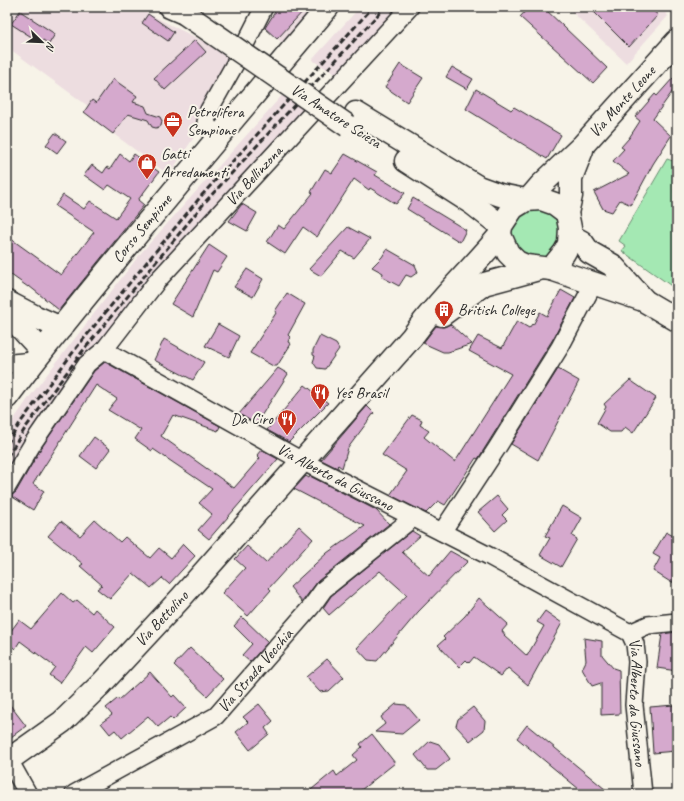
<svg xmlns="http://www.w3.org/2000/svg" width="684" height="801" font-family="Caveat,sans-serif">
<rect width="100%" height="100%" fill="#f7f3e8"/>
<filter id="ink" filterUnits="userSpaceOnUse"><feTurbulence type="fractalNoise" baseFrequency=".025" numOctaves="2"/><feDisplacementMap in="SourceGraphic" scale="8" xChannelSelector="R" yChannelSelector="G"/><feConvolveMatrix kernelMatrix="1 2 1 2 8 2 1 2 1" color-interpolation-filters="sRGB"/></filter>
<g filter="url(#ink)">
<path fill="#eddde0" d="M32,7H135L234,57L198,121V131L169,175L84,112L88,106L7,47V16Z
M278,7H318L286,46L265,28Z
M360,7H399L337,75L312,60Z
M567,7H661L668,16L626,63Z
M286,91L311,106L175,251L131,301L51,403L7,470V429L28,399L141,253Z"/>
<path fill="#a4e8b3" stroke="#688a6f" d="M667,159L673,161L674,192L677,199V290L622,251L626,246L619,241Z
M524,210H549L561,222L562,239L546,258L529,259L511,241L512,223Z"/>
<path fill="#d5a9cd" stroke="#2b2b2b" d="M278,7H307L277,39L265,28Z
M529,7H543L607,68L593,83L520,17Z
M589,7H648L658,15L629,47Z
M20,11L55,34L49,44L43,40L41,43L11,24Z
M148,14L174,32L168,41L142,23Z
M195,40L206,52L165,90L154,78Z
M400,64L423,78L407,102L385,87Z
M452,67L473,79L467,89L446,77Z
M673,78L677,81V85L653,119L671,136L653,164L631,205L620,200L612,212L603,209L594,192L629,174L613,161L624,149L621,147L629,138L640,121L635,117L655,94L657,96Z
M113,79L137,96L133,102L145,106L148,113L160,117L162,121L161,126L156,128L152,127L148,120L128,114L113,134L84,112L92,100L96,103Z
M476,89L511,110L514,107L561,135L547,159L466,109Z
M55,133L66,141L57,153L46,145Z
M120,154L129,161L134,154L159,172L138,200L144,205L59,310L29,286L28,287L7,272V236L61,275L94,232L55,206L63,195L84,209L90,201L116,218L130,199L109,185L105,190L84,175L92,165L103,173L107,167L110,169Z
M345,154L377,172L375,175L405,193L396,204L370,188L369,190L354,179L317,237L303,227L285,254L267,242L278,225L284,229L313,193L311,192L325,169L332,173Z
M413,198L466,230L460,242L407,209Z
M242,204L257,213L247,231L229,221Z
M348,227L370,239L354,258L342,251L321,276L309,269Z
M209,245L227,257L217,272L213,270L193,317L171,304Z
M387,249L415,265L418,272L411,277L406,275L399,286L382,277L383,273L372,267L382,257Z
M247,269L263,279L253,297L234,287Z
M561,290L575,298L553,339L478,459L476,458L445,505L438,501L426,513L390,495L407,471L382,455L412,415L422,420L420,425L429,431L424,437L455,462L511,374L469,351L478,336L502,348L517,321L529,328L532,324L533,325L540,312L547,316Z
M287,293L305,304L288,335L290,337L288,342L291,344L277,366H273L250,353L276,313L275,311Z
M218,324L239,336L229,357L205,346Z
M450,324L472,344L448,352H443L423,343L436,326L444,327Z
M320,336L336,344L339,349L325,369L317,368L313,362L315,356L313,355V350Z
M164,339L204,362L193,380L154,360Z
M105,362L220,426L218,431L173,415L161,436L234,488L260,458L257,455L261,450L278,459L209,539L198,530L212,514L199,503L212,489L153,449L152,451L135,439L141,430L108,410L117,399L96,385L33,484L44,491L33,510L11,496L16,492L41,448L94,371Z
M278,368L288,374L256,424L239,414Z
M558,369L579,381L538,460L511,444Z
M630,380L656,398L633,433L625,427L621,432H610L597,423L606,407L604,404Z
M305,385L328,403L289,442L267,430Z
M367,406L374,413L348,448L342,468L338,465L337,466L339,469L321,460Z
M94,437L110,449L96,468L80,456Z
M306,476L309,478L310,476L376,510L389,524L318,581L302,602L290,587L327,553L365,526L294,489Z
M497,496L508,509L502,515L507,520L495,531L478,512Z
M562,506L582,518L572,536L577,539L561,567L540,555L550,538L545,536Z
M95,520L120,542L125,537L150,558L159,548L171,558L183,544L195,556L169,584L162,578L151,588L133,573L110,599L97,589L102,585L80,566L83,564L48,536L61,521L80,536Z
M299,526L313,539L269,588L271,590L248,616L222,593L245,568L235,559L247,546L266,563Z
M412,531L420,536L402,552L429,576L450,551L468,561L418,612L377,661L368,660L357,648L407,595L380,571L329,615L323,608L331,596Z
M666,532L677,538V574L672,583L653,571L660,558L653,554Z
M62,593L73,603L77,600L92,613L95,609L115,627L93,653L86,647L60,683L49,675L55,667L20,641L15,649L7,642V636L19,620L31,629Z
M479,598L508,624L502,631L505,635H504L527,656L544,626L537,622L545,611L562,623L528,685L508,668L501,676L474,657L469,663L466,660L459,667L438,645L445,639L443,637L465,616Z
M242,617L268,642L250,662L242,655L252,644L234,626Z
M677,632V671L657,668L662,634Z
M584,638L602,641V655L613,668L619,670L620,714L601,715V683L592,686L582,669L586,661Z
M190,648L223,679L207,696L174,665Z
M327,659L344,677L329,691L320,692L306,677Z
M150,672L172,697L174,695L186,708L173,720L170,717L158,727L148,716L122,738L115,730L110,734L101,723L112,715L106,708L117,699L119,700Z
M7,701L26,726L7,740Z
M259,704L273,721L265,728L269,734L250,750L236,732L248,722L243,717Z
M396,704L406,705L419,720L402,734L375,732L385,724L381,717Z
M674,705L676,751L653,753L650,707Z
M473,707L485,721L484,730L470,741L456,726L458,719Z
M527,725L611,794H585L517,738Z
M372,734L395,763L356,794H306L334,771L337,776L357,760L353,755L362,747L360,744Z
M430,741L439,744L450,759L436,770H427L415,755Z"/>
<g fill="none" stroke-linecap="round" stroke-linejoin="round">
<defs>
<g id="street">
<path d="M215,139L206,122L209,110L236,62L264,7"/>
<path id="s1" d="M104,350L302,461L489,556L630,633L635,644L637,662L634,705L643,794"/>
<path d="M7,365L12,363L34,361"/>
<path id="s2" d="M7,487L33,443L87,364L104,350L158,280L410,7"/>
<path d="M442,532L497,448L560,347L594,283"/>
<path d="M630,633L648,625L677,622"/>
<path d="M9,760L28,794"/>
<path id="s3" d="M74,794L216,716L311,607L324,589L414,517"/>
</g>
<g id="secondary">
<path d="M170,7L184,13"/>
<path d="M356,113L478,187L500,195L526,200"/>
<path d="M406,161L473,204L501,226"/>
<path id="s4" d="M529,199L541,185L583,145L677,41"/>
<path d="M567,213L555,204L541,199L526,200L513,208L501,226L500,235L508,253L517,262L526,266L551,269L643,300L677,320"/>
<path d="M571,236L582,242L589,252L612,265L643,299"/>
<path d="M551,269L564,253L569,244L570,228L567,213L571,196V178L582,150"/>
<path d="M7,302L36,317L61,328"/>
<path d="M7,313L42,351"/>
<path d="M442,315L484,284L539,269"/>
<path id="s5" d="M7,761L62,722L101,684L180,599L412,337C438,300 472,269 500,235"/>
</g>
<g id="primary">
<path id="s6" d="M7,397C42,350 79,305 116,260C186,175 257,91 328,7"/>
</g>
</defs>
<use href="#street" stroke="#2b2b2b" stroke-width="20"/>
<use href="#secondary" stroke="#2b2b2b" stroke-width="25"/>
<use href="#primary" stroke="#2b2b2b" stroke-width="25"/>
<use href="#street" stroke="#f7f3e8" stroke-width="17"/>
<use href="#secondary" stroke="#f7f3e8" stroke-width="22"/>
<use href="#primary" stroke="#f7f3e8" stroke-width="22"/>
<path stroke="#2b2b2b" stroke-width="3" stroke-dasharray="6 3" stroke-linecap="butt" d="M7,444L20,423L77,347L202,195L373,7
M7,457L26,427L82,352L206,201L385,7"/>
<defs>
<path id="secondary-bridge" d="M184,13L348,126"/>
</defs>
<use href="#secondary-bridge" stroke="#2b2b2b" stroke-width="25" stroke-linecap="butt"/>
<use href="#secondary-bridge" stroke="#f7f3e8" stroke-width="22"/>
</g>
</g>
<defs>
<symbol id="office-pin" viewBox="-11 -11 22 30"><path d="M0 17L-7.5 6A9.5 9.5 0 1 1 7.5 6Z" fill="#c8321e" stroke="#f7f3e8"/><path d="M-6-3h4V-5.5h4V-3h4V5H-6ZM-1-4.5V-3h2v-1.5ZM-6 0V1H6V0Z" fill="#fff"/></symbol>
<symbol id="shop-pin" viewBox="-11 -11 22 30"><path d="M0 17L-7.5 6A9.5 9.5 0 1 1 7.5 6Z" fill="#c8321e" stroke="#f7f3e8"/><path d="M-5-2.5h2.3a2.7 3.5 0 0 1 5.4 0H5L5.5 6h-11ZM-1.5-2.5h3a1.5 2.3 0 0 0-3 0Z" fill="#fff"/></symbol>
<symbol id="building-pin" viewBox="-11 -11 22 30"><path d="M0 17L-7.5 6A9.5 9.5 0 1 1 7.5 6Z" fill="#c8321e" stroke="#f7f3e8"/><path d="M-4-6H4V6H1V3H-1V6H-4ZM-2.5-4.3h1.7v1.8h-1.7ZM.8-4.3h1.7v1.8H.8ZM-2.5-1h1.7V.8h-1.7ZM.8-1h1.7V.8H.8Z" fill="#fff"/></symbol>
<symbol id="restaurant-pin" viewBox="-11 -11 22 30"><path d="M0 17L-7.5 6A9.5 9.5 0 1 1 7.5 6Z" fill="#c8321e" stroke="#f7f3e8"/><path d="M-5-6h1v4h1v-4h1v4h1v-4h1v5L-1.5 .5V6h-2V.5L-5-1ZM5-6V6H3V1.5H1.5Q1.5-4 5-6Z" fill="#fff"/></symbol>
</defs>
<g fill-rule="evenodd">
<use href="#office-pin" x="162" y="110" width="22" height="30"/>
<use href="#shop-pin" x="136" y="152" width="22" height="30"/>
<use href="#building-pin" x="433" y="299" width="22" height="30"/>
<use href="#restaurant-pin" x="309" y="382" width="22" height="30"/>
<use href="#restaurant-pin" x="276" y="408" width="22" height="30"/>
</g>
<g text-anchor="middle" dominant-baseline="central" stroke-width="4" stroke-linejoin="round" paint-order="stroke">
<g font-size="16" fill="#2b2b2b" stroke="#f7f3e8">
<text stroke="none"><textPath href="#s4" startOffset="135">Via Monte Leone</textPath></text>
<text transform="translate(336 116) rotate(33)">Via Amatore Sciesa</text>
<text stroke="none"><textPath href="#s2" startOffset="399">Via Bellinzona</textPath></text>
<text stroke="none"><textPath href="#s6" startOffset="216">Corso Sempione</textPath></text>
<text stroke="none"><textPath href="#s1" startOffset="264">Via Alberto da Giussano</textPath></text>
<text stroke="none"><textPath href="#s5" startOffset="211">Via Bettolino</textPath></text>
<text stroke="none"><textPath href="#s3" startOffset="222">Via Strada Vecchia</textPath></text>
<text stroke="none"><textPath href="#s1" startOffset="668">Via Alberto da Giussano</textPath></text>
</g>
<g font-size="16" fill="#2b2b2b" stroke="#f7f3e8" text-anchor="start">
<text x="187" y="112">Petrolifera<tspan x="187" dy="18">Sempione</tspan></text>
<text x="161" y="154">Gatti<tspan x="161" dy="18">Arredamenti</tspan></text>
<text x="458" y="310">British College</text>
<text x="334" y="393">Yes Brasil</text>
<text x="273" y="419" text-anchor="end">Da Ciro</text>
</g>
</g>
<rect width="684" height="801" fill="none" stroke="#f7f3e8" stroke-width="24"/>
<rect x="12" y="12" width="660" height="777" fill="none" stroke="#2b2b2b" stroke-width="1.5" filter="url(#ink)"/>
<g transform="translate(42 42) rotate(113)" stroke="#f7f3e8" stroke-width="3" paint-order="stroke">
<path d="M0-3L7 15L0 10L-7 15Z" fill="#2b2b2b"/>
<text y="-6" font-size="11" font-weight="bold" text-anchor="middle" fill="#2b2b2b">N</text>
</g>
</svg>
